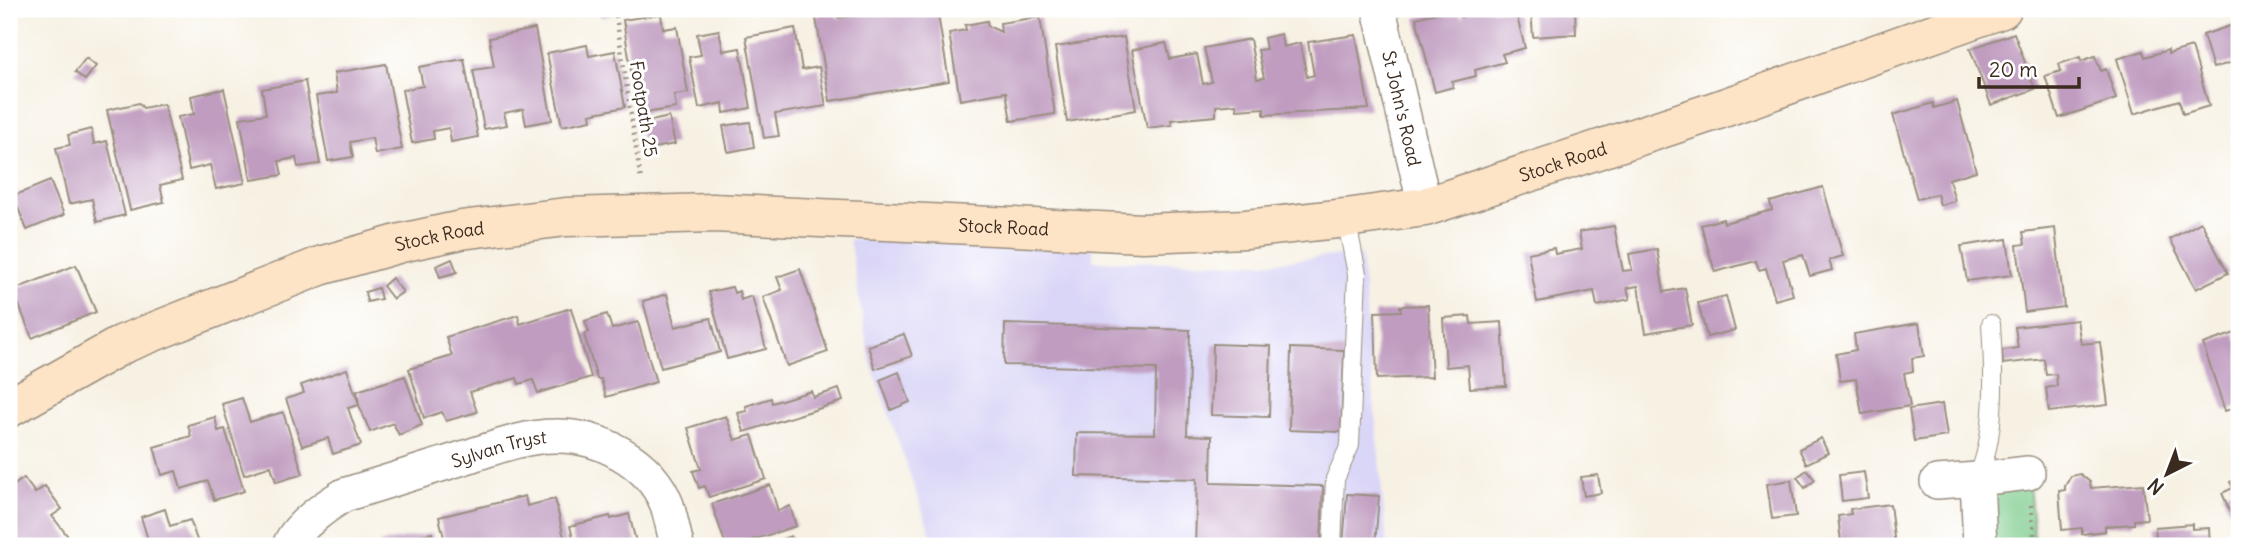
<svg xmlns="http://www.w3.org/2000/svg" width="2248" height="555" font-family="Delius,sans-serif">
<rect width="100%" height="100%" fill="#fff"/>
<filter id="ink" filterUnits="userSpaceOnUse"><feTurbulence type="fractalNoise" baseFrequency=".0143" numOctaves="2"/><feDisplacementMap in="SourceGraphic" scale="14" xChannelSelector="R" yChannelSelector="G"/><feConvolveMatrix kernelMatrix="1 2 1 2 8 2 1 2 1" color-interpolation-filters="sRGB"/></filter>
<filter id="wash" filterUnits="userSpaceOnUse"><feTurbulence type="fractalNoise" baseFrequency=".00686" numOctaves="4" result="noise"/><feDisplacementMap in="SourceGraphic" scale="28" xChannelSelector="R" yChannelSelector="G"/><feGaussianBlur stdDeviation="1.57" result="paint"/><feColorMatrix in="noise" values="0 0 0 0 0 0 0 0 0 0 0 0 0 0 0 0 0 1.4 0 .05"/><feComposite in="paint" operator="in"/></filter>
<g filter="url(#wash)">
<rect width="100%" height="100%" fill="#f7f1e3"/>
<path fill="#dad6f7" d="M849,239L1093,249V261L1264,263L1339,255H1361L1387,546H935L870,361Z"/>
<path fill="#7ccb8b" stroke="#5c7a54" stroke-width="2" d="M2028,473L2035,546H1980L1977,479Z"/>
<g id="blocks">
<path fill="#c09cc0" d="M600,9H611L612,15L601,17Z
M854,9H894L895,14L901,13L900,9H937L949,81L830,101L816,18L821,12L829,10L839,18L855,16Z
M1453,9H1459L1461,17L1463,16L1461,9H1515L1525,48L1502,54L1505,62L1475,70L1476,76L1452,82L1453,87L1435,92L1416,18Z
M1531,9H1575L1576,34L1533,37Z
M661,14L663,29L677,27L688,93L674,95L676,108L638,114L623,20Z
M1040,17L1055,114L1011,121L1006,92L960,100L949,33L966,30L965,25L987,21L988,26L1001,32L1000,23Z
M2239,23V78L2233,62L2213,68L2203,35Z
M795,28L802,70L819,67L826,106L775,114L779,136L764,138L746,37Z
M535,29L552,120L526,125L523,109L504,113L507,125L484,129L473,70L494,67L489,38Z
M719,30L723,51L740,48L751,108L724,113L723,103L699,108L689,57L701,55L697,34Z
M2014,33L2035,89L1991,105L1970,49Z
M1281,34L1283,47L1300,43L1307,77L1314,75L1308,42L1356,35L1369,109L1264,115V108L1237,110L1236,104L1216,106V116L1171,120L1172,125L1147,128L1132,50L1166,43L1170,59L1197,54L1203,84L1212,82L1204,48L1250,39L1257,79L1264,78L1258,50L1266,49L1264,38Z
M1124,37L1136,110L1067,122L1055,47Z
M587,45L589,56L615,51L625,107L590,114L591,120L562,126L547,53Z
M2192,47L2209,106L2183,114L2179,100L2134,114L2117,59L2143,51L2145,57L2168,50V54Z
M2095,56L2101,71L2106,69L2116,99L2059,118L2045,76L2061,71L2059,64L2080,57L2081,61Z
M86,58L96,66L85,80L75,72Z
M464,59L478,137L451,142L449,128L433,131L434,139L412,143L402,90L423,86L419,67Z
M386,64L402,149L375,154L372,138L350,142L353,157L328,161L316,96L337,93L334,73Z
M305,81L320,164L298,167L296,158L279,161L282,175L251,180L240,118L266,114L262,89Z
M224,89L245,183L216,189L210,165L189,170L178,117L194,114L191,96Z
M1957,101L1976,171L1949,179L1955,201L1940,205L1937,194L1917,199L1893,115L1933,103L1934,108Z
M139,103L143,108L164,104L182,180L160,185L164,202L130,210L107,110Z
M669,117L675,144L644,150L638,124Z
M750,122L754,147L728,152L723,126Z
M91,129L94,144L107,141L125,215L97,222L92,199L69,204L56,148L70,145L68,135Z
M50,181L64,215L27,230L13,196Z
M1823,187L1843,256L1829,260L1832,270L1810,276L1803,255L1783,260L1793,295L1775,300L1766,268L1759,270L1756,261L1715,272L1701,225L1723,219L1724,223L1772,210L1770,202Z
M2201,222L2228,273L2196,289L2170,239Z
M1614,226L1623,271L1632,270L1629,254L1657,249L1664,292L1685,288L1692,325L1646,333L1638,286L1627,288L1630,299L1597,306L1594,291L1537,302L1528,253L1554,248L1555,254L1582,249L1579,232Z
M2055,228L2064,307L2025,312L2017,245L2025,244L2023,232Z
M2007,239L2012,275L1967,281L1961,246Z
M452,259L457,272L440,277L436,266Z
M76,265L96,312L32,338L13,290Z
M800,269L828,352L787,366L763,297L782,290L777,277Z
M392,278L403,292L393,299L383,286Z
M732,287L734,293L739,291L741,300L752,296L766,349L727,359L709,292Z
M378,288L381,299L367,302L365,292Z
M667,294L675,327L711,318L720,352L661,368L643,301Z
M1726,296L1735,330L1707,337L1698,303Z
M1428,305L1432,377L1377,379L1375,312L1401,311L1400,306Z
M571,308L591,377L538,393L533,380L519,384L517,378L470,392L477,412L446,421L442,412L424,418L409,369L452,356L446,337L518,315L520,324Z
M607,314L612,329L638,322L656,382L606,397L601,379H597L584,334L589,332L585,321Z
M1470,316L1471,324L1502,322L1506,386L1470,388L1468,365L1446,367L1443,318Z
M2077,320L2081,344L2100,342L2108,405L2049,412L2046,388L2057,386L2056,374L2046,375L2044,359L2003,364L2002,350L2018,348L2015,327Z
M1919,323L1924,356L1912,358L1913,371L1904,373L1910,406L1862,414L1856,379L1840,381L1836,354L1856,350L1854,334Z
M1005,324L1190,330L1187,435L1212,436L1211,483L1323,486L1321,546H1195L1197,479L1076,476L1077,433L1155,434L1156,369L1004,365Z
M2235,333L2239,346V406L2225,411L2203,344Z
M904,334L912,356L875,369L868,346Z
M1213,344L1271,346L1269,417L1211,415Z
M1291,348L1344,350L1341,432L1289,430Z
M347,369L359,405L348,408L361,445L333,454L328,438L302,446L286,399L304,393L301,385Z
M899,372L910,402L891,410L880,380Z
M405,376L422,425L399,435L393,423L370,432L359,405L357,391Z
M839,389L843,401L744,432L738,413L747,411L746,406L771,398L772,403L811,391L813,397Z
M242,398L250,422L283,412L303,474L276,482L271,466L244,475L222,404Z
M1942,404L1947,436L1914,441L1909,409Z
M726,416L735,440L752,435L766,479L709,497L705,486L699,488L693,471L701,469L688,428Z
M215,417L218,431L225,429L244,491L214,500L208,481L181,489L176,471L162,475L154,447L191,436L188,425Z
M1821,438L1828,453L1806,464L1799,449Z
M1807,470L1815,480L1805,488L1797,477Z
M1864,472L1868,498L1842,501L1839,475Z
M2080,474L2090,482L2091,488L2143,484L2147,519L2134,520V524L2105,526V531L2082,534V528L2062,530L2059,491L2065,490V486L2071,476Z
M1598,475L1601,493L1584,496L1581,477Z
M24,478L35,493L45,486L62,509L52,516L74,544L71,546H9V489Z
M2239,478V527L2237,528L2222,493L2233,488L2230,482Z
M1791,480L1796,516L1772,519L1767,484Z
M770,485L778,511L790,506L796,526L734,546H726L712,504Z
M1347,494L1379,496L1375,546H1343Z
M525,496L527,506L555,499L566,546H446L439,517Z
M1890,504L1895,546H1855L1854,540L1841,542L1838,516L1851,514L1850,509Z
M165,509L170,526L190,520L199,546H150L141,517Z
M629,514L637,546H575L570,526L610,516L611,519Z
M2192,524V529L2209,528L2210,546H2157L2155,527Z
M432,533L435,546H380L379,543Z
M791,536L794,546H761Z
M812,540L814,546H794Z"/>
</g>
</g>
<g filter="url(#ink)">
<use href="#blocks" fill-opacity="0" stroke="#998e80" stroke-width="2"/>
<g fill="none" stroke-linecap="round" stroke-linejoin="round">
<defs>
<path id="lane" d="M1977,479C1997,435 1994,372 1991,324
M1332,546L1335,479L1350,445L1357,274L1346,218"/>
<g id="street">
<path id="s1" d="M1379,9L1425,207"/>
<path d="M1977,479L2028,473"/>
<path d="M1937,482L1977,479L1980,546"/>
<path id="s2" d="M289,546C296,527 326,506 344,495C385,482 425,470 466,457C494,448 525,436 555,436C599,435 650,461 667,505C671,518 674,533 677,546"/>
</g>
<g id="secondary">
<path id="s3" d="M9,408L123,344L320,266L401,243L461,230L566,217L713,213L1143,233L1246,229L1346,218L1425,207L1715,111L2002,9"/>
</g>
</defs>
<use href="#lane" stroke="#998e80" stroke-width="20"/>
<use href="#street" stroke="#998e80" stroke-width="36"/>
<use href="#secondary" stroke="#998e80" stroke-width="41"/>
<path stroke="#998e80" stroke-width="4.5" stroke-dasharray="2 5" stroke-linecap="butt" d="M615,9L641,181
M2031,505L2035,546"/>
<use href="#lane" stroke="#fff" stroke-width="18"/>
<use href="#street" stroke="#fff" stroke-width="33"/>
<use href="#secondary" stroke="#fee4c6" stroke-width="38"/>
</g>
</g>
<g text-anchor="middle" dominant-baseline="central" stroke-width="6" stroke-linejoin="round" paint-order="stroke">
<g font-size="18" fill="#3b2a1e" stroke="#fff">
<text stroke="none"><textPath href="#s1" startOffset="102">St John's Road</textPath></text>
<text transform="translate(644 109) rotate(81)">Footpath 25</text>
<text stroke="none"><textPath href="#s3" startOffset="1600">Stock Road</textPath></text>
<text stroke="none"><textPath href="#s3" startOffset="1032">Stock Road</textPath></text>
<text stroke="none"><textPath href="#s3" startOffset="466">Stock Road</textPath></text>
<text stroke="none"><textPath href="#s2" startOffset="238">Sylvan Tryst</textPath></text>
</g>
</g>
<rect width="2248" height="555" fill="none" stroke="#fff" stroke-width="35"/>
<g transform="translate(2167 474) rotate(222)" stroke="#ffffff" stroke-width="5" paint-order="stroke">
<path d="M0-5L12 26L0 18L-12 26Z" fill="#3b2a1e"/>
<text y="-10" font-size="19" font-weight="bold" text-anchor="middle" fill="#3b2a1e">N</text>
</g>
<path d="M1979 77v10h100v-10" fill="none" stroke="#3b2a1e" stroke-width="3.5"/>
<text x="1989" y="77" font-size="21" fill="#3b2a1e" stroke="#ffffff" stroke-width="5" paint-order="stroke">20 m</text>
</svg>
